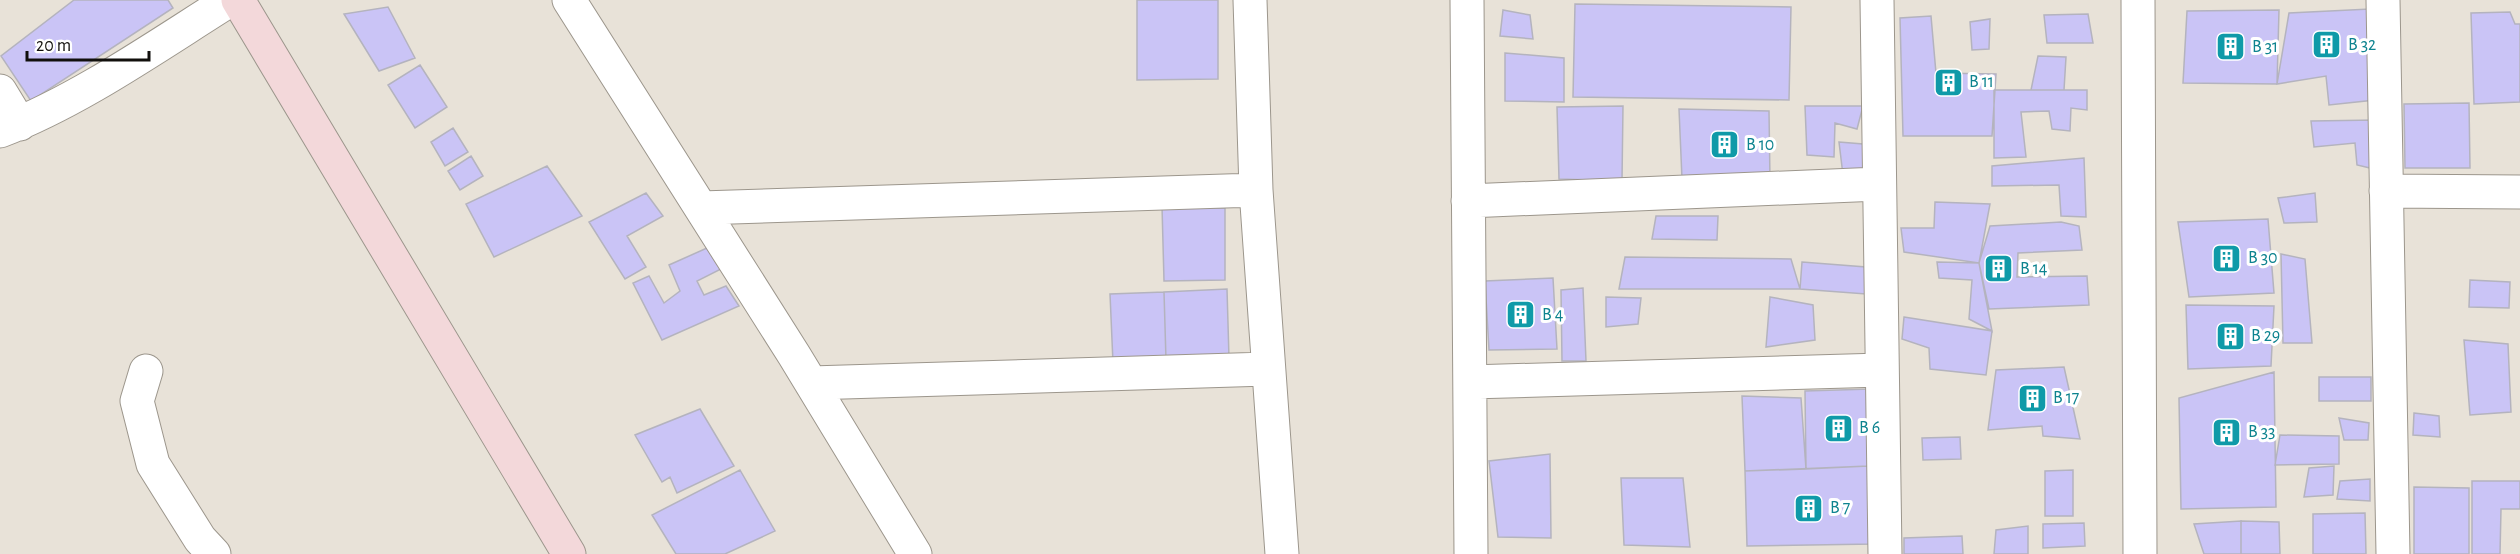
<svg xmlns="http://www.w3.org/2000/svg" width="2520" height="554" font-family="'Alegreya Sans',sans-serif">
<rect width="100%" height="100%" fill="#e8e2d8"/>
<path fill="#cac4f6" stroke="#b4b3be" stroke-width="1.5" d="M74,0H168L173,8L31,101L1,56Z
M1137,0H1218V79L1137,80Z
M1575,4L1791,7L1789,100L1573,97Z
M388,7L415,58L379,71L344,14Z
M2370,9L2375,100L2329,105L2326,76L2277,84L2289,13Z
M1503,10L1530,15L1533,39L1500,36Z
M2279,10L2277,84L2183,83L2187,11Z
M2510,12L2515,24H2520V102L2474,104L2471,13Z
M2088,14L2093,43H2047L2044,15Z
M1931,16L1936,73L1996,74L1992,136H1903L1900,18Z
M1990,19L1989,49L1972,50L1970,22Z
M1505,53L1564,58V102L1505,101Z
M2038,56L2066,57L2064,90H2031Z
M420,65L447,107L415,128L388,85Z
M1994,90H2087V110L2071,108L2070,131L2052,129L2049,111L2021,112L2026,157L1994,158Z
M2469,103L2470,168H2405L2404,104Z
M1623,106L1622,181L1559,179L1557,107Z
M1805,106H1863L1857,129L1835,123L1834,157L1807,155Z
M1679,109L1769,111L1770,181L1682,179Z
M2376,120L2370,168L2357,165L2355,143L2314,147L2311,121Z
M453,128L468,152L445,166L431,142Z
M1839,142L1863,144V169L1843,175Z
M471,156L483,176L460,190L448,171Z
M2084,158L2086,217L2061,216L2059,185L1992,186V166Z
M547,166L582,216L494,257L466,204Z
M646,193L663,216L627,236L646,267L625,279L589,222Z
M2315,193L2317,222L2284,223L2278,198Z
M1935,202L1990,204L1979,263L1904,252L1901,228H1934Z
M1162,206L1225,208V280L1164,281Z
M1656,216H1718L1717,240L1652,239Z
M2268,219L2274,293L2189,297L2178,222Z
M2061,222L2079,226L2082,250L2018,253L2017,277L2087,276L2089,305L1989,309L1979,263L1990,226Z
M707,248L721,269L697,281L704,295L726,286L739,306L662,340L633,283L649,276L664,303L680,291L669,265Z
M2281,254L2305,259L2312,343H2283Z
M1625,257L1791,259L1800,289H1619Z
M1802,262L1866,267V294L1800,289Z
M1937,262L1979,263L1992,331L1969,319L1972,280L1939,278Z
M1553,278L1557,349L1489,350L1485,281Z
M2470,280L2510,282L2509,308L2469,307Z
M1583,288L1586,361H1562L1561,290Z
M1227,289L1229,358L1166,360L1164,292Z
M1164,292L1166,360L1113,363L1110,294Z
M1606,297L1641,298L1638,324L1606,327Z
M1770,297L1813,305L1815,340L1766,347Z
M2186,305L2274,306L2271,366L2188,369Z
M1904,317L1992,331L1986,375L1930,369L1929,348L1902,339Z
M2464,340L2508,344L2511,412L2470,415Z
M2064,367L2080,439L2043,436L2042,426L1988,430L1996,370Z
M2274,372L2276,507L2181,509L2179,398Z
M2319,377H2371V401H2319Z
M1871,389L1868,466L1806,469L1805,391Z
M1742,396L1801,398L1806,469L1745,471Z
M700,409L734,466L677,493L670,477L662,482L635,435Z
M2414,413L2439,416L2440,437L2413,435Z
M2339,418L2369,423L2368,440H2344Z
M2280,435L2339,436V464L2275,465Z
M1960,437L1961,459L1923,460L1922,438Z
M1550,454L1551,538L1498,537L1489,461Z
M1868,466L1874,544L1747,546L1745,471Z
M2334,466L2333,495L2304,497L2309,468Z
M740,470L775,531L725,554H676L652,515Z
M2073,470V516H2045V471Z
M1621,478H1683L1690,547L1624,545Z
M2370,479V501L2337,499L2340,481Z
M2472,481H2520V509H2501L2500,554H2472Z
M2414,487L2469,488V554H2414Z
M2365,513L2366,554H2313V514Z
M2241,521L2279,522L2280,554H2241Z
M2241,521V554H2204L2194,524Z
M2084,523L2085,546L2043,548V524Z
M2028,526V554H1994L1996,530Z
M1962,536L1963,554H1904V538Z"/>
<g fill="none" stroke-linecap="round" stroke-linejoin="round">
<defs>
<path id="street" d="M569,0L794,355L915,554
M1250,0L1256,190L1282,554
M1467,0L1471,554
M1877,0L1885,554
M2138,0L2140,554
M2383,0L2393,554
M0,91L20,124
M0,131C79,101 158,45 230,0
M2386,191L2520,192
M1468,201L1879,184
M701,208L1256,190
M146,371L137,401L153,464L200,539L214,554
M1470,382L1882,370
M811,383L1267,369"/>
<path id="secondary" d="M238,0L569,554"/>
</defs>
<use href="#street" stroke="#9c968c" stroke-width="35"/>
<use href="#secondary" stroke="#9c968c" stroke-width="35"/>
<use href="#street" stroke="#fff" stroke-width="33"/>
<use href="#secondary" stroke="#f3d8da" stroke-width="33"/>
</g>
<defs>
<symbol id="building-square" viewBox="-11 -11 22 22"><rect x="-9" y="-9" width="18" height="18" rx="4" fill="#0f9aa8" stroke="#fff"/><path d="M-4-6H4V6H1V3H-1V6H-4ZM-2.5-4.3h1.7v1.8h-1.7ZM.8-4.3h1.7v1.8H.8ZM-2.5-1h1.7V.8h-1.7ZM.8-1h1.7V.8H.8Z" fill="#fff"/></symbol>
</defs>
<g fill-rule="evenodd">
<use href="#building-square" x="2310" y="28" width="33" height="33"/>
<use href="#building-square" x="2214" y="30" width="33" height="33"/>
<use href="#building-square" x="1932" y="66" width="33" height="33"/>
<use href="#building-square" x="1708" y="128" width="33" height="33"/>
<use href="#building-square" x="2210" y="242" width="33" height="33"/>
<use href="#building-square" x="1982" y="252" width="33" height="33"/>
<use href="#building-square" x="1504" y="298" width="33" height="33"/>
<use href="#building-square" x="2214" y="320" width="33" height="33"/>
<use href="#building-square" x="2016" y="382" width="33" height="33"/>
<use href="#building-square" x="1822" y="412" width="33" height="33"/>
<use href="#building-square" x="2210" y="416" width="33" height="33"/>
<use href="#building-square" x="1792" y="492" width="33" height="33"/>
</g>
<g text-anchor="middle" dominant-baseline="central" stroke-width="6" stroke-linejoin="round" paint-order="stroke">
<g font-size="18" fill="#0d838f" stroke="#fff" text-anchor="start">
<text x="2348" y="45">B 32</text>
<text x="2252" y="47">B 31</text>
<text x="1969" y="82">B 11</text>
<text x="1746" y="145">B 10</text>
<text x="2248" y="258">B 30</text>
<text x="2020" y="269">B 14</text>
<text x="1542" y="315">B 4</text>
<text x="2251" y="336">B 29</text>
<text x="2053" y="398">B 17</text>
<text x="1859" y="428">B 6</text>
<text x="2248" y="432">B 33</text>
<text x="1830" y="508">B 7</text>
</g>
</g>
<path d="M27 51v9h122v-9" fill="none" stroke="#110f0c" stroke-width="3"/>
<text x="36" y="51" font-size="18" fill="#110f0c" stroke="#ffffff" stroke-width="4.5" paint-order="stroke">20 m</text>
</svg>
